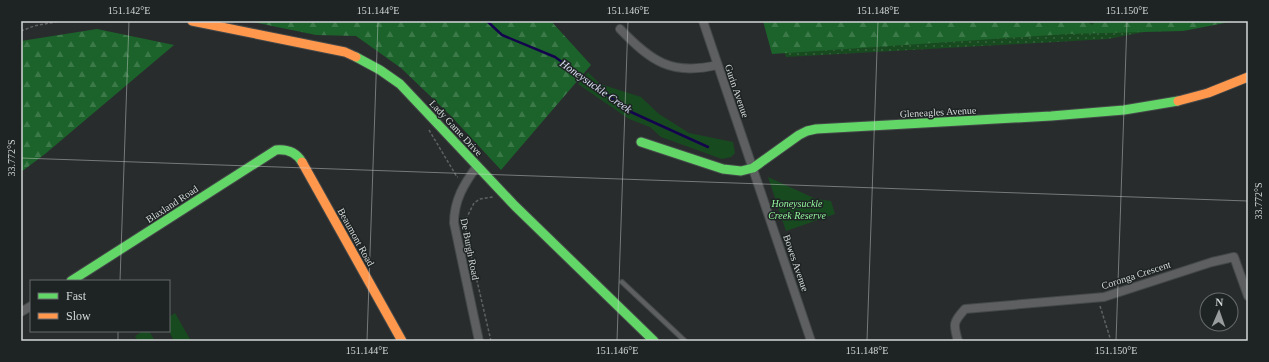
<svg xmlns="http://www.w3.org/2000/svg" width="1269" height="362" font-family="Georgia,serif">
<defs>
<pattern id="grass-dots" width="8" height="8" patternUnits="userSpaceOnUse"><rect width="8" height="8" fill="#184a20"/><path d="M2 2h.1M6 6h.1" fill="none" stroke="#396340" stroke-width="1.8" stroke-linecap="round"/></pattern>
<pattern id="forest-firs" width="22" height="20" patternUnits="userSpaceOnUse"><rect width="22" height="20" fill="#1b632a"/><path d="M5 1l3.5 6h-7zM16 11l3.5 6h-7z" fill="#3b7948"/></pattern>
</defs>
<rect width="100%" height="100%" fill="#292c2d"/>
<path fill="url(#grass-dots)" d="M774,21H1200L1108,39L786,57Z"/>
<path fill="url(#forest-firs)" d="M248,21H551L591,65L501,170L451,116L401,68L356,36L316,35Z
M763,21H1086L1092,25L1097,21H1235L1183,31L1067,34L772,54Z
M97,29L174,45L45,154L21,172V41Z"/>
<path fill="#184a20" d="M588,72L600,84L641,97L659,114L689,133L733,142L735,153L731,157L722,159L661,137L650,127L629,119L578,84Z
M768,177L816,199L831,201L835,214L786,231Z
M175,313L191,341H174L169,331V317Z
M143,331H149L155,341H138L135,336Z"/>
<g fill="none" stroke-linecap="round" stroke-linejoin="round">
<path stroke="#14044d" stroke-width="2.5" d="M487,21L502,35L555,57L631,112L708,147"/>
<defs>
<path id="lane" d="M622,282L685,341"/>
<path id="street" d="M703,21L811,341
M620,29C651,61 671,76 717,65
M477,166C464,184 454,200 454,223L479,341
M21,312L31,306
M958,341C953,324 953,322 965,309L1104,297L1212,262L1234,257L1248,296"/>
<path id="fast" d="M356,57L380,70L400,84L515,206L654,341
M641,142L723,169L741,171L753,168L799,135L807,131L816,129L1051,116L1124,110L1178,101
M71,281L276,150C287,149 296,152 302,162"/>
<path id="slow" d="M192,21L345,52L356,57
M1178,101L1208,93L1248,77
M302,162L402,341"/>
</defs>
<use href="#lane" stroke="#444848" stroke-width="6"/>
<use href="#street" stroke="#444848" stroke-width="10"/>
<use href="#fast" stroke="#444848" stroke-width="11"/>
<use href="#slow" stroke="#444848" stroke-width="11"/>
<path stroke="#5f6263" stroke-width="1.5" stroke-dasharray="3 2" stroke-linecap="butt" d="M21,31L34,26L60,21
M429,130L457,177H458
M1100,306L1111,341
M491,341L467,238L465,221L474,203L480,199L493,197"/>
<use href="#lane" stroke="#5d5f60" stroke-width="4"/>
<use href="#street" stroke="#5d5f60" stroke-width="8"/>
<use href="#fast" stroke="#63d668" stroke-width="9"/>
<use href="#slow" stroke="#ff974d" stroke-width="9"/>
</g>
<path fill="none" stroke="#d4d8d8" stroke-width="1" stroke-opacity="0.45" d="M21,158L1248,201M120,281L129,21M118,341V331M367,341L378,21M617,341L628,21M867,341L878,21M1116,341L1127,21"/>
<g text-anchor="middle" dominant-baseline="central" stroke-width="3" stroke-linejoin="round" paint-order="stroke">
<g font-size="10" fill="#d4d8d8" stroke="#1e2324">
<text transform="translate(737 91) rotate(71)">Gurin Avenue</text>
<text transform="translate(938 112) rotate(-3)">Gleneagles Avenue</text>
<text transform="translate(456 128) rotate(47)">Lady Game Drive</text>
<text transform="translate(172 204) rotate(-33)">Blaxland Road</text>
<text transform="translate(356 237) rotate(61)">Beaumont Road</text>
<text transform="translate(470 249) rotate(79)">De Burgh Road</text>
<text transform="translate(796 263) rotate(71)">Bowes Avenue</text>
<text transform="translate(1136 275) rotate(-18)">Coronga Crescent</text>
</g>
<g font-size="10" font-style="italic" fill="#92f79b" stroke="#1e2324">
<text x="797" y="203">Honeysuckle<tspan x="797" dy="12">Creek Reserve</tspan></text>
</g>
<g font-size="11" font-style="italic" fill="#dde2f8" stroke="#1e2324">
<text transform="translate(596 86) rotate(35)">Honeysuckle Creek</text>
</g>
</g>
<rect width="1269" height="362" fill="none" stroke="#1e2324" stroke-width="44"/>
<rect x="30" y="280" width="140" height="52" fill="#1e2324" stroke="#676b6c"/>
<rect x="38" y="293" width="20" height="6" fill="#63d668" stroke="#676b6c"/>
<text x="66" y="300" font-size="12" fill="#d4d8d8">Fast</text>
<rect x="38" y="313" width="20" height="6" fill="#ff974d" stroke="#676b6c"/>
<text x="66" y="320" font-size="12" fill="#d4d8d8">Slow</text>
<g transform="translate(1219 312) rotate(2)"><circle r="19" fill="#1e2324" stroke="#676b6c"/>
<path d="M0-3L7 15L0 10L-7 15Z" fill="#989c9c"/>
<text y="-6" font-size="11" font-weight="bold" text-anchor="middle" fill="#d4d8d8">N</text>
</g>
<rect x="22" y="22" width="1225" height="318" fill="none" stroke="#d4d8d8" stroke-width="1.5"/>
<g font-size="10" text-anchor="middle" fill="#d4d8d8">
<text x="129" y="14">151.142°E</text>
<text x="378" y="14">151.144°E</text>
<text x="628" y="14">151.146°E</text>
<text x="878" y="14">151.148°E</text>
<text x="1127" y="14">151.150°E</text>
<text transform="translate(11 158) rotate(-90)" y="4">33.772°S</text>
<text transform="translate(1258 201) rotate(-90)" y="4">33.772°S</text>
<text x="367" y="354">151.144°E</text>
<text x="617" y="354">151.146°E</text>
<text x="867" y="354">151.148°E</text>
<text x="1116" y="354">151.150°E</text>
</g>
</svg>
